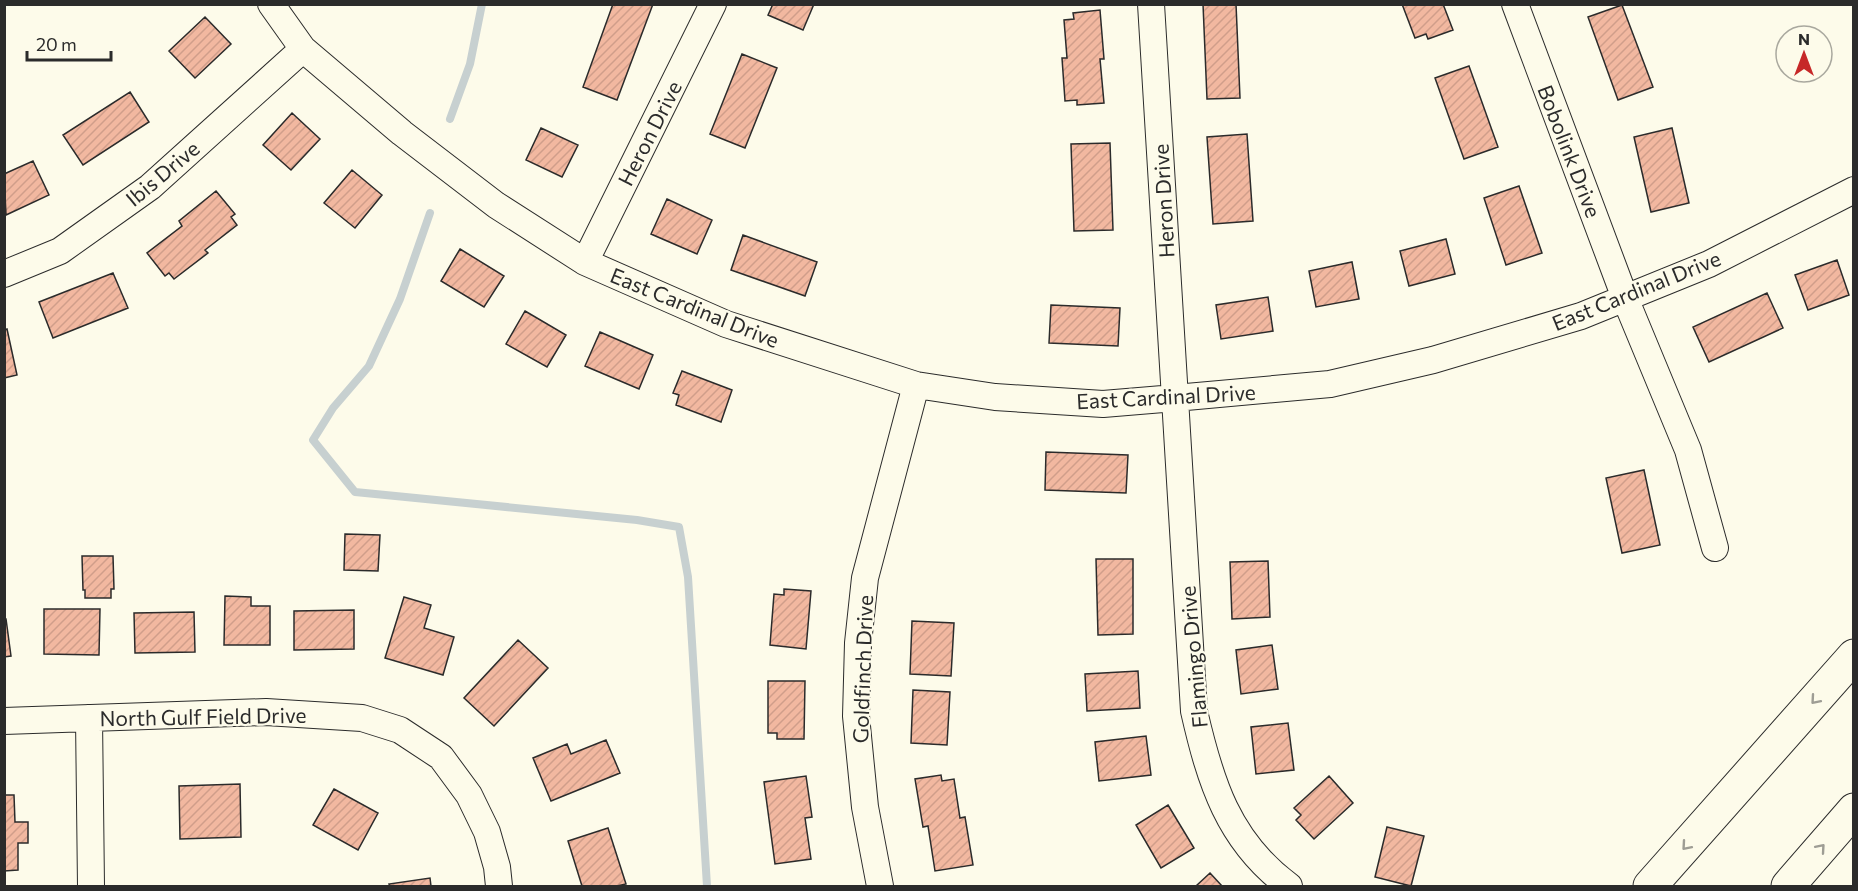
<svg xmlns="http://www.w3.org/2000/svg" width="1858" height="891" font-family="Commissioner,sans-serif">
<defs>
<pattern id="building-hatch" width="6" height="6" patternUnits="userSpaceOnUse" patternTransform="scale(1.5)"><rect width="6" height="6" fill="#f2b8a0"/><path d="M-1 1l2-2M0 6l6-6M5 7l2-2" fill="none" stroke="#d09e8a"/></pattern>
</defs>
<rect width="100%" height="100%" fill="#fdfbea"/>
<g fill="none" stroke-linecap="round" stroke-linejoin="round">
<path stroke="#c7d0d0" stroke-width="8" d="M450,119L470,64L482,4
M430,213L400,299L369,366L333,408L313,440L355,492L637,520L679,527L688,577L707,886"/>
</g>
<path fill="url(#building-hatch)" stroke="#2b2b2b" stroke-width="1.5" d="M613,4H653L617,100L583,87Z
M773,4H814L803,30L768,15Z
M1203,4H1236L1240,98L1207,99Z
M1402,4H1443L1453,30L1428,39L1426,34L1415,38Z
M1622,5L1653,87L1618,100L1588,17Z
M1100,10L1104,59H1100L1104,103L1077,105V100L1065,101L1062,58H1067L1064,20L1074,19L1073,13Z
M205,17L231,44L195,78L169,51Z
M742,54L777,68L745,148L710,134Z
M1469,66L1498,147L1464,159L1435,78Z
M130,92L149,122L83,165L63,135Z
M292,113L320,139L291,170L263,145Z
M541,128L578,145L562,177L526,160Z
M1672,128L1689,203L1651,212L1634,137Z
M1247,134L1253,221L1213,224L1207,137Z
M1110,143L1113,230L1074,231L1071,144Z
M33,161L49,195L6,215L4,174Z
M352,170L382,195L355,228L324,203Z
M1519,186L1542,253L1506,265L1484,198Z
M216,191L235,214L231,217L237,225L205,250L208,253L174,279L169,273L165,276L147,253L182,226L179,221Z
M667,199L712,220L697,254L651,234Z
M743,235L817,262L805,296L731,270Z
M1446,239L1455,274L1409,286L1400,251Z
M460,249L504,276L484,307L441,281Z
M1837,260L1849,295L1808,310L1795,275Z
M1352,262L1359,299L1316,307L1309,271Z
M113,273L128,308L53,338L39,302Z
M1767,293L1783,328L1709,362L1693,327Z
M1268,297L1273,331L1221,339L1216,305Z
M1051,305L1120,308L1118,346L1049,343Z
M525,311L566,335L547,367L506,344Z
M7,329L17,375L4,378V330Z
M600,332L653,355L639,389L585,366Z
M682,371L732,390L721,422L676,405L679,395L673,393Z
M1046,452L1128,455L1126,493L1045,490Z
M1644,470L1660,545L1622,553L1606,478Z
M345,534L380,535L378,571L344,570Z
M82,556H113L114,589H111V598H85V590H83Z
M1096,559H1133V634L1098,635Z
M1268,561L1270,617L1232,619L1230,562Z
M784,589L811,591L806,649L770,645L774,594L784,595Z
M225,596L251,597V606H270V645H224Z
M404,597L431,605L424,628L454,637L443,675L385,658Z
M44,609H100L99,655L44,654Z
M354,610V649L294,650V611Z
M194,612L195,652L135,653L134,613Z
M4,619H6L11,656L4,657Z
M912,621L954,623L951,676L910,674Z
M518,640L548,668L494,726L464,698Z
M1272,645L1278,689L1241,694L1236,650Z
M1138,671L1140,708L1087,711L1085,674Z
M768,681H805L804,739H777V733H768Z
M913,690L950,692L947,745L911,743Z
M1288,723L1294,770L1256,774L1251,727Z
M1146,736L1151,775L1099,781L1095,742Z
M606,740L620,773L551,801L533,758L567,744L571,754Z
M941,775L942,781L954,779L960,818L965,817L973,865L935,871L928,826L923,827L915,779Z
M806,776L812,817L805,818L811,859L775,864L764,782Z
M1329,776L1353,803L1314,839L1296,820L1301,815L1294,808Z
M240,784L241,837L180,839L179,786Z
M334,789L378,813L358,850L313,825Z
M4,795H14L15,822H28V843H18V870L4,871Z
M1168,805L1194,848L1161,868L1136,825Z
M1387,827L1424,836L1411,886L1375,877Z
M608,828L626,884L617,886H582L568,841Z
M1210,873L1222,886H1196Z
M430,878L431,886H390L389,884Z"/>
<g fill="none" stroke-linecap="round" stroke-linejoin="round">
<defs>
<path id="street" d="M271,4L303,49L402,133L496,205L585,262L726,324L916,385L995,397L1103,404L1175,398L1330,384L1433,360L1581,316L1709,264L1854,190
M1151,4L1194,711C1210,781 1228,841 1289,886
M1515,4L1625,298L1688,450L1715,548
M585,262L713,4
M4,274L60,251L150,187L303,49
M89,718L91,886
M4,721L266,712L362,718L400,730L441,757L469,795L487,832L497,867L499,886
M880,886L865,807L856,716L858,643L865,578L916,385"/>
<path id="highway" d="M1650,886L1854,656
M1788,886L1854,810"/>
</defs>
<use href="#street" stroke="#2b2b2b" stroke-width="28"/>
<use href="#highway" stroke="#2b2b2b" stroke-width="35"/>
<use href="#street" stroke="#fdfbea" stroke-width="26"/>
<use href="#highway" stroke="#fdfbea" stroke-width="33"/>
</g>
<defs><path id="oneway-chevron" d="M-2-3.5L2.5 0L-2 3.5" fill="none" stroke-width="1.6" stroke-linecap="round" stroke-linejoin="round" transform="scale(1.5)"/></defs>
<g stroke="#9e9d94">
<use href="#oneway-chevron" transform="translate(1815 700) rotate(131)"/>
<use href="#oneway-chevron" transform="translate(1686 846) rotate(131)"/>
<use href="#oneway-chevron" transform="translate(1821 848) rotate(-49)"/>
</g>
<g text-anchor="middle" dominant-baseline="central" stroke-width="4.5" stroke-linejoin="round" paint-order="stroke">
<g font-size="21" fill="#2b2b2b" stroke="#fdfbea">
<text transform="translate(649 133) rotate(-63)">Heron Drive</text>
<text transform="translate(1570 151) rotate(69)">Bobolink Drive</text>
<text transform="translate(162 173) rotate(-40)">Ibis Drive</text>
<text transform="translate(1163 201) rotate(-93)">Heron Drive</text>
<text transform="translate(1636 290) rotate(-22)">East Cardinal Drive</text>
<text transform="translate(695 307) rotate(22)">East Cardinal Drive</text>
<text transform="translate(1166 396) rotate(-3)">East Cardinal Drive</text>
<text transform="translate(1193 657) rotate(-95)">Flamingo Drive</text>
<text transform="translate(862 669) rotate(-88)">Goldfinch Drive</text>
<text transform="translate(203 716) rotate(-1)">North Gulf Field Drive</text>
</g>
</g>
<rect width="1858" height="891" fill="none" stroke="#2b2b2b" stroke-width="12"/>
<g transform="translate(1804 54)"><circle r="28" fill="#fdfbea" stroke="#a9a89e" stroke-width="1.5"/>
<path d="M0-4.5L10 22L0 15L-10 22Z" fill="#c62828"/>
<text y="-9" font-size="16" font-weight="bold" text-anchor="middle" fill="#2b2b2b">N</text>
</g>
<path d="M27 51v9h84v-9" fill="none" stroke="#2b2b2b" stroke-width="3"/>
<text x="36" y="51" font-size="18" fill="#2b2b2b" stroke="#fdfbea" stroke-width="4.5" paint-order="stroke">20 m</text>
</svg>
